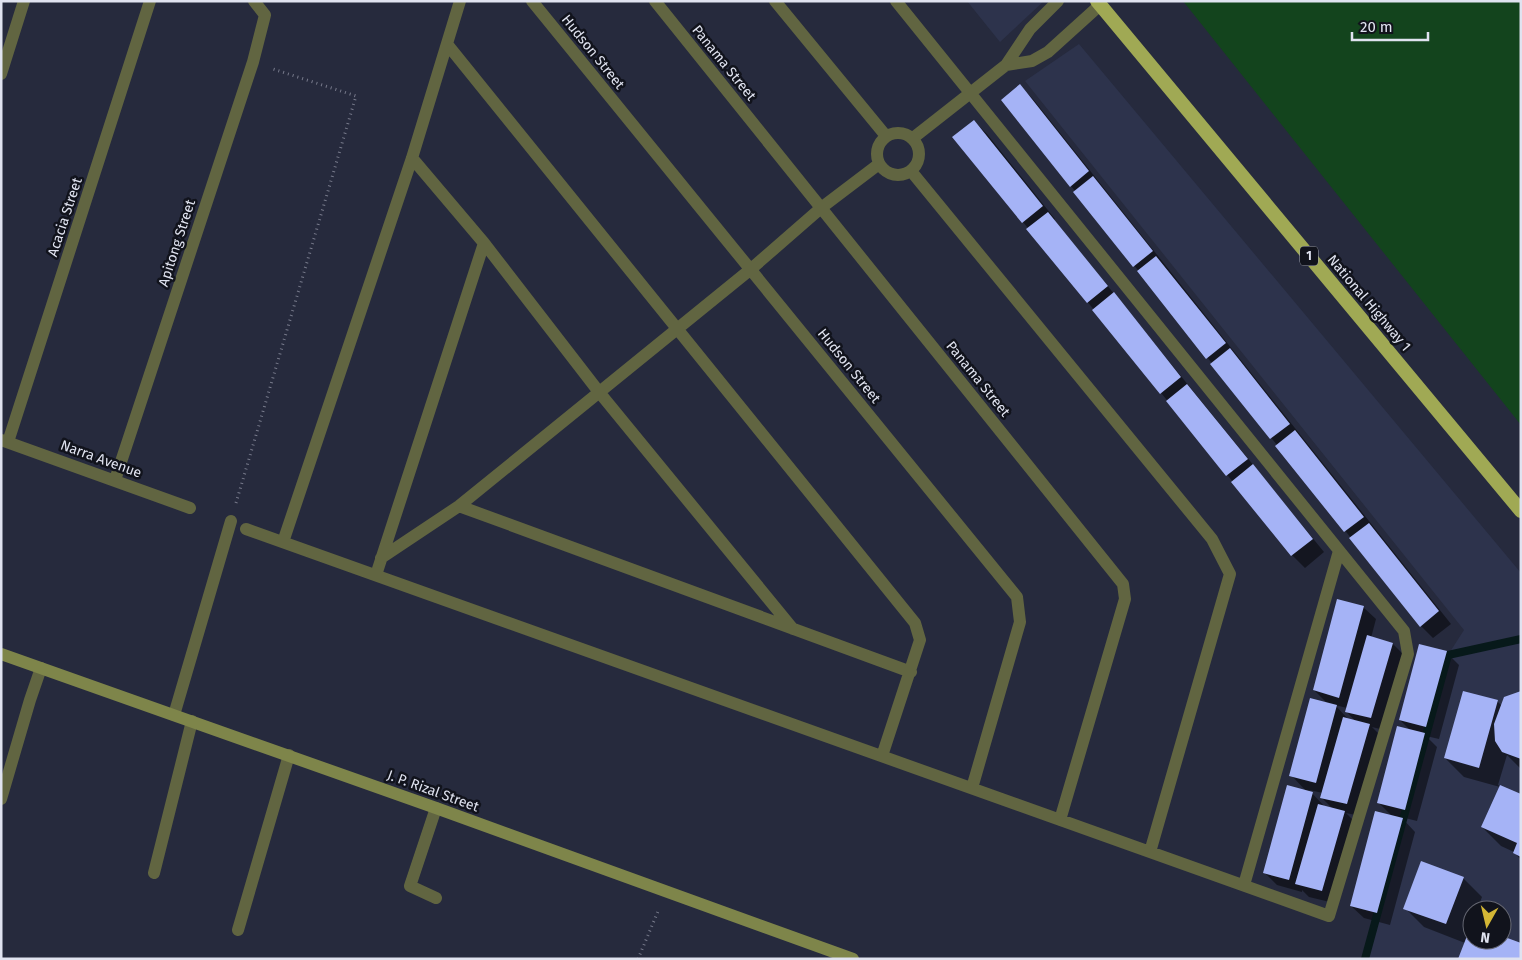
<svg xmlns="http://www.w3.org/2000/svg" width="1522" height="960" font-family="'Fira Sans',sans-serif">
<rect width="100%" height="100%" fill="#262a3d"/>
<path fill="#2d334c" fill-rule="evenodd" d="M967,1H1044L1000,42Z
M1079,44L1521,573V959H1365L1448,655L1464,630L1025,81ZM1472,910H1502V940H1472Z"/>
<path fill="#13441d" d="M1183,1H1521V425Z"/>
<path fill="#0007" fill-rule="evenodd" d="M1020,86L1033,99L1451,624L1433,638L1421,626L1071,186Z
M974,121L987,134L1055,219L1054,220L1324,552L1305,568L1292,555L1023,222Z
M1363,607L1376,619L1371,638L1393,644L1405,656L1384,730L1372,727L1382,737L1360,816L1346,813L1357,824L1334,903L1309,897L1302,890V892L1277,885L1265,873L1307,792L1291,775L1328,704L1314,690ZM1335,705L1347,708L1346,711L1356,722L1349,720ZM1309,790L1323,793L1321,797L1333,809L1325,807Z
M1446,652L1459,665L1439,739L1426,736L1437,747L1417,821L1401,817L1415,832L1390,925L1364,918L1351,906L1393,817L1378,802L1411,731L1400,720Z
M1521,694V769L1507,755L1498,785L1521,795V860L1514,852L1501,846L1482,827L1500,787L1464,777L1445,758L1497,701L1502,706Z
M1463,878L1482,897L1477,910H1472V940H1502V938L1521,944L1465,943L1424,927L1405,908Z"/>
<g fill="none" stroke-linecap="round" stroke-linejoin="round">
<path stroke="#07191a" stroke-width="8" d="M1365,959L1448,655L1521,639"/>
</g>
<path fill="#a5b3f6" d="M1020,84L1089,171L1070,187L1001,100Z
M974,120L1043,206L1022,223L952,137Z
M1093,176L1153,251L1133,267L1073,192Z
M1048,212L1108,286L1087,303L1026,229Z
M1156,256L1226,343L1206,359L1137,271Z
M1114,292L1181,377L1160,394L1092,310Z
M1230,348L1290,424L1270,439L1210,364Z
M1187,384L1248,459L1226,476L1166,401Z
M1295,430L1364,517L1344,532L1275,446Z
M1253,464L1313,539L1291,556L1231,482Z
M1369,523L1439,611L1420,627L1349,538Z
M1337,599L1364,606L1339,698L1313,690Z
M1367,635L1393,643L1371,718L1345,712Z
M1419,644L1447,651L1426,727L1399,720Z
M1463,691L1498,700L1479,768L1444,758Z
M1521,691V759L1502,752L1495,741L1494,724L1504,697Z
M1310,698L1337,705L1316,783L1289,776Z
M1343,717L1370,724L1347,804L1320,798Z
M1397,726L1425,733L1405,810L1377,803Z
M1287,785L1313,792L1289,880L1263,873Z
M1500,785L1521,794V857L1513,853L1517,843L1481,827Z
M1318,804L1345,811L1322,891L1295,884Z
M1375,811L1403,818L1377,913L1350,906Z
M1421,861L1464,877L1446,924L1403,909Z
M1472,923V940H1502V936L1521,943V959H1458Z"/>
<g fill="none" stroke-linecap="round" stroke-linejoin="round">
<path stroke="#777a8b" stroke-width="3" stroke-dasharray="1 4" stroke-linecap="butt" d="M236,503L356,96L270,68
M638,959L659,909"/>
<path stroke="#616541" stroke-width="12" d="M174,715L231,521
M1,799L30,700L41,668
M436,808L410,886L436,898
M154,873L192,721"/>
<path stroke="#616541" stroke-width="12" d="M532,1L1017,597L1020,622L972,788
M655,1L1123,584L1125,599L1060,820
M775,1L886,136
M447,44L915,623L920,640L882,756
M1006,65L1032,61L1048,52L1100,5
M1,74L24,1
M877 154a21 21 0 1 1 42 0a21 21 0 1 1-42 0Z
M913,138L1006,65L1030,29L1058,1
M412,158L484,243L599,392L793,629
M911,171L1212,539L1230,574L1150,852
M1,440L190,508
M8,442L150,1
M115,480L253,62L265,15L254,1
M459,506L911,672
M246,529L1329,916L1408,654L1404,631L896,1
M283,542L412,158L460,1
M381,558L459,506L751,269L821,208L879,164
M376,575L484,243
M1244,885L1339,551
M238,930L289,755"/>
<path stroke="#7e854a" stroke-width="12" d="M1,654L436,808L853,959"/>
<path stroke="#a0a954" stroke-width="14" d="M1097,1L1521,511"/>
</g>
<g text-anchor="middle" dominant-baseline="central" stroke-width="5" stroke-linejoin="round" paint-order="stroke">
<rect fill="#11131c" stroke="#a2a5b0" stroke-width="1" x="1300" y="246.5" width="18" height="19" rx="4"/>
<g font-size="12" font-weight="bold" fill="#e0e3f0">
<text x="1309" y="256">1</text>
</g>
<g font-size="14" fill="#e0e3f0" stroke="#11131c">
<text transform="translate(593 52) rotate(51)">Hudson Street</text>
<text transform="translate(724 63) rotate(51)">Panama Street</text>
<text transform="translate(65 217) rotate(-72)">Acacia Street</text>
<text transform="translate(177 243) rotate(-72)">Apitong Street</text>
<text transform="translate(1369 303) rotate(50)">National Highway 1</text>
<text transform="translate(849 366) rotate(51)">Hudson Street</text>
<text transform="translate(978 379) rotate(51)">Panama Street</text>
<text transform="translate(101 459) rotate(20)">Narra Avenue</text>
<text transform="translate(433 791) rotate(20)">J. P. Rizal Street</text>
</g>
</g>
<rect width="1522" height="960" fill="none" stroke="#e0e3f0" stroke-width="5"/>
<g transform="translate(1487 925) rotate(188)"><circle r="24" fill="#11131c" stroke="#646671"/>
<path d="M0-4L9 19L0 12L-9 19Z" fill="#d3b635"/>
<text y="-8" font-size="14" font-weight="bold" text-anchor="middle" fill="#e0e3f0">N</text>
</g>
<path d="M1352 32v8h76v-8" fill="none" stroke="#e0e3f0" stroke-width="2.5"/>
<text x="1360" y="32" font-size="15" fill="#e0e3f0" stroke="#11131c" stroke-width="4" paint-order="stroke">20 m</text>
</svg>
